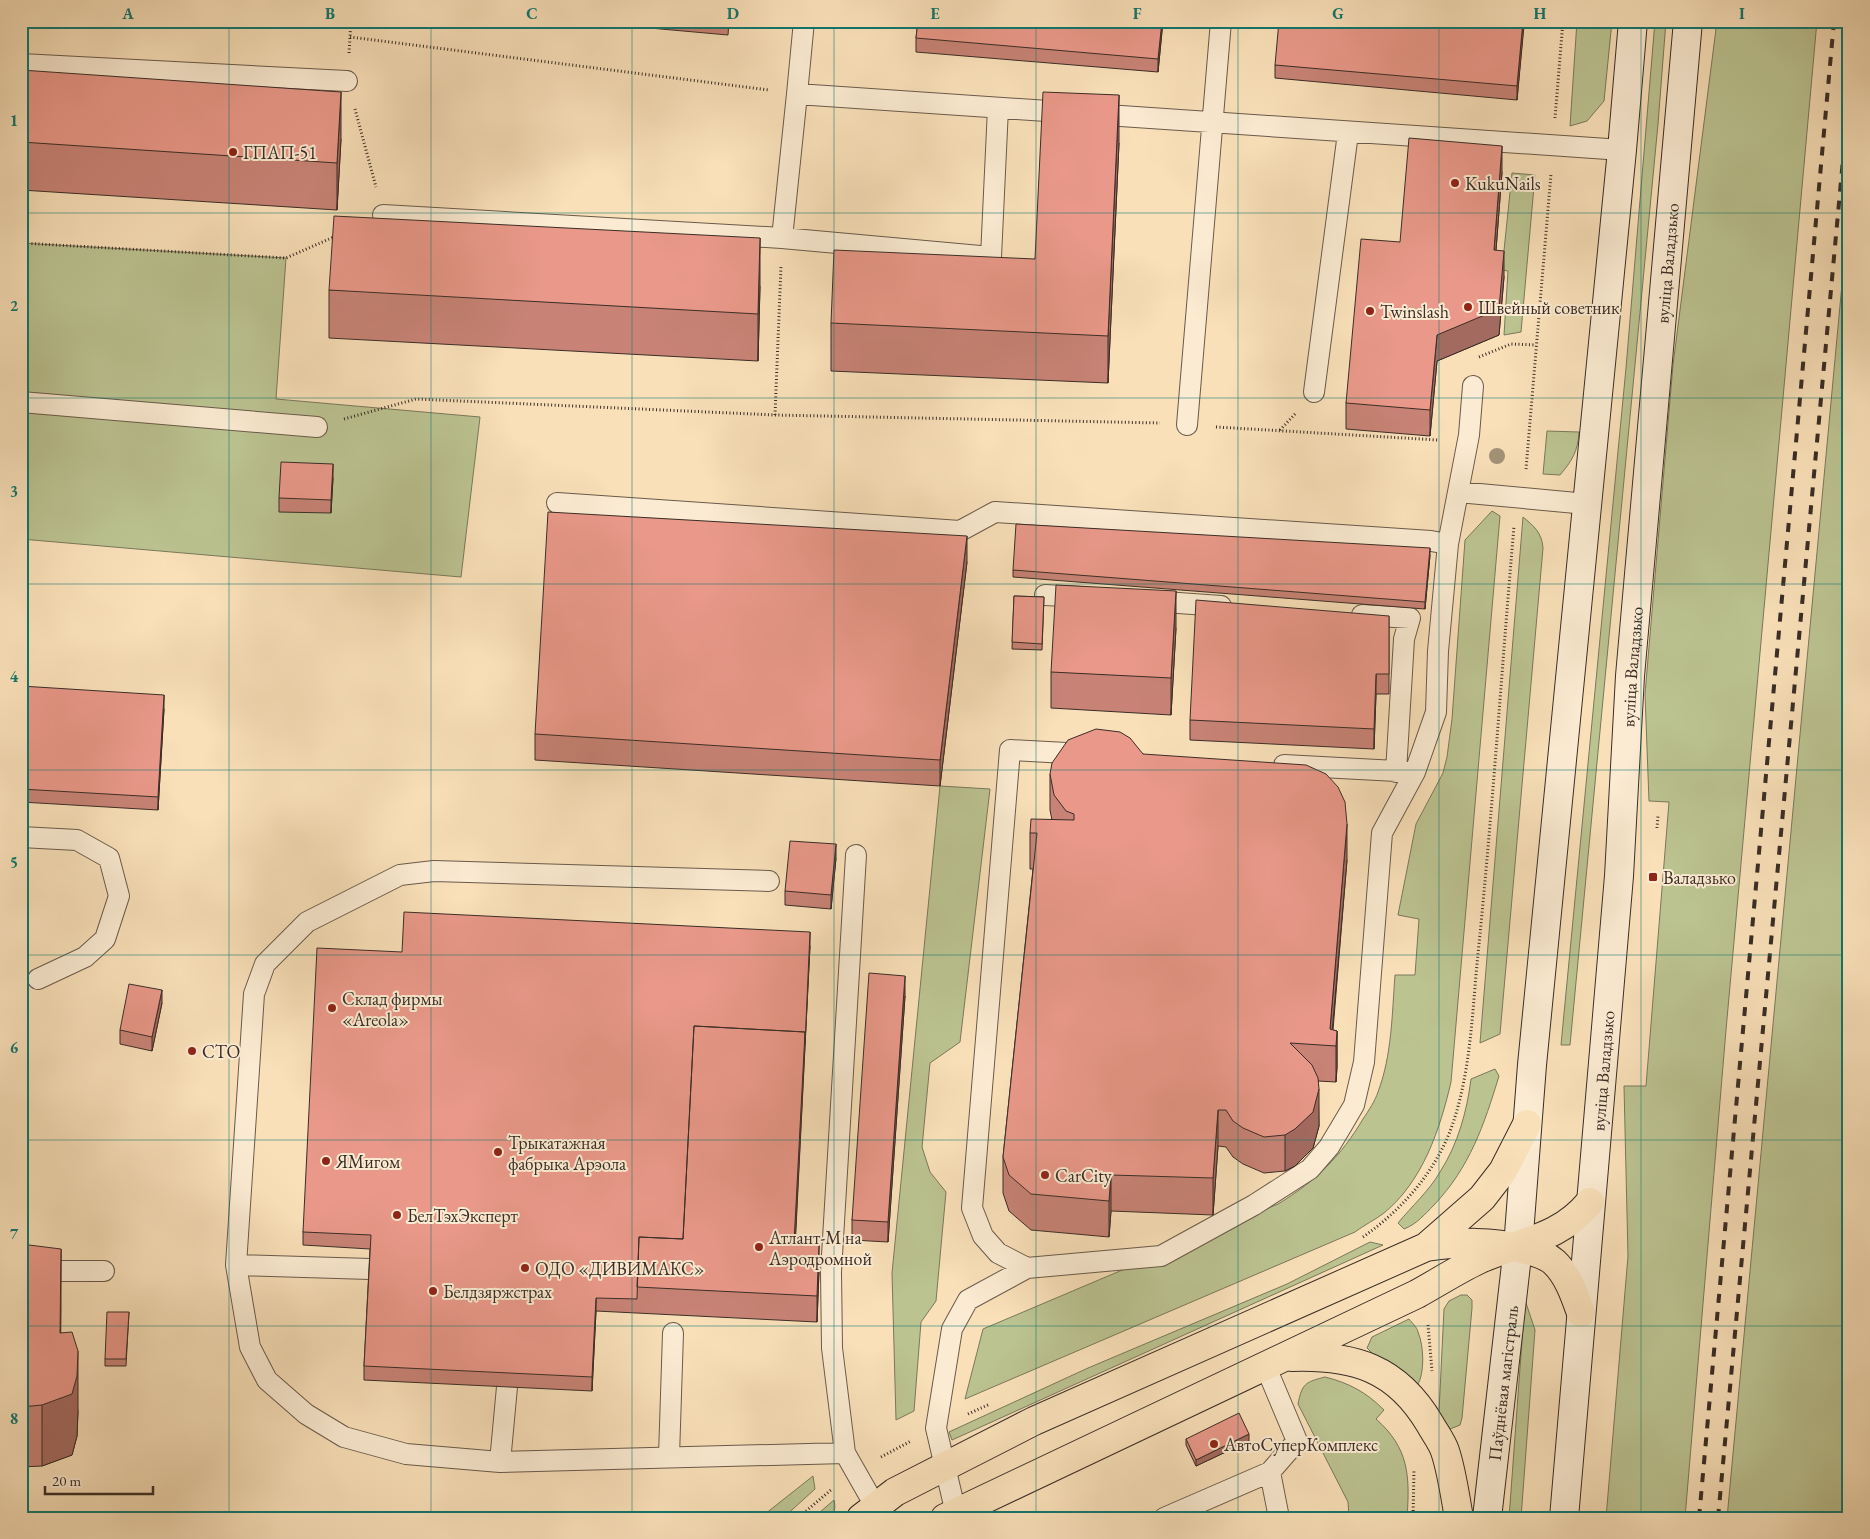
<svg xmlns="http://www.w3.org/2000/svg" width="1870" height="1539" font-family="'EB Garamond',serif">
<rect width="100%" height="100%" fill="#f9e0b9"/>
<filter id="stains"><feTurbulence type="fractalNoise" baseFrequency=".004" numOctaves="4"/><feColorMatrix values="0 0 0 0 .2 0 0 0 0 .09 0 0 0 0 .02 0 0 0 .5 -.17"/></filter>
<radialGradient id="worn" r=".72"><stop offset=".6" stop-color="#630" stop-opacity="0"/><stop offset="1" stop-color="#630" stop-opacity=".3"/></radialGradient>
<path fill="#bbc391" stroke="#7a785c" d="M1577,21H1612L1604,101L1587,121L1570,126Z
M1655,21H1666L1658,124L1570,1045H1561L1626,368Z
M1717,21H1817L1726,1030L1685,1518H1606L1628,1256L1624,1086H1646L1669,802L1649,801L1645,694L1673,365Z
M1512,173L1535,175L1521,332L1504,335L1508,271L1502,270Z
M1849,209V1518H1727Z
M21,243L286,258L276,399L480,417L461,577L21,539Z
M1547,431L1579,432C1578,451 1572,461 1560,475L1543,474Z
M1492,511L1500,516L1451,1082C1440,1129 1423,1181 1384,1213C1375,1220 1364,1225 1355,1232L965,1399L983,1329L1278,1204C1316,1181 1341,1156 1363,1119C1369,1110 1375,1101 1378,1092C1392,1055 1392,1014 1395,975H1415L1419,919L1398,915L1416,824L1443,773L1447,757L1452,719L1465,540Z
M1523,517C1534,526 1542,533 1543,548L1500,1034L1480,1043Z
M940,786L990,789L960,1042L930,1063L922,1147L930,1172L946,1192L936,1301L921,1322L914,1411L896,1420L892,1273Z
M1495,1069L1499,1076C1484,1125 1470,1167 1434,1205C1425,1214 1417,1224 1404,1229L1398,1223C1412,1206 1429,1191 1440,1172C1458,1144 1467,1111 1471,1079Z
M1370,1242L1383,1245L952,1440L949,1432L1088,1368L1287,1284Z
M1461,1295H1467L1472,1300V1308L1462,1418L1460,1425L1450,1429L1441,1420L1439,1412L1444,1309L1449,1301Z
M1525,1300L1535,1330L1521,1518H1509Z
M1409,1319C1412,1323 1417,1327 1418,1332C1424,1346 1425,1374 1417,1386L1377,1358L1367,1348L1372,1337Z
M1325,1377C1349,1383 1366,1392 1384,1410L1376,1419C1409,1448 1410,1476 1407,1518H1349L1348,1502L1298,1404C1302,1384 1305,1382 1325,1377Z
M813,1476L815,1489L783,1518H760Z
M834,1500C838,1517 827,1518 813,1518Z"/>
<g fill="none" stroke-linecap="round" stroke-linejoin="round">
<defs>
<path id="service" d="M21,64L347,81
M797,94L804,21
M383,215L782,238L797,94L1622,150
M782,238L991,257L998,108
M1314,392L1348,133
M21,402L317,427
M1187,425L1221,21
M1458,492L1587,504
M557,503L960,531L995,512L1431,541L1448,544
M1045,595L1081,597
M1150,601L1221,606
M1362,615L1410,618L1404,639L1396,772
M1085,754L1010,750L972,1208L983,1236L998,1253L1027,1268L1161,1256L1254,1205L1310,1169L1329,1147L1341,1127L1354,1105L1364,1062L1382,833L1415,772L1436,712L1438,651L1448,544L1469,435L1473,386
M1284,765L1415,772
M21,837L77,840L109,858L119,896L105,939L85,957L38,979
M856,855L831,1272L832,1348L845,1453L882,1518
M769,881L434,871L400,875L307,922L265,964L254,994L236,1265L250,1347L267,1380L306,1414L344,1437L406,1454L500,1462L845,1453
M236,1265L370,1269
M21,1271H104
M669,1456L673,1333
M500,1462L507,1387
M1270,1472L1279,1518
M957,1518L936,1428L952,1329L968,1300L1027,1268
M1164,1518L1270,1472L1297,1441L1265,1365"/>
<g id="secondary">
<path id="s1" d="M1487,1518L1518,1247L1532,1065L1622,150L1633,21"/>
<path id="s2" d="M1564,1518L1619,876L1630,676L1688,21"/>
</g>
<path id="primary" d="M1426,1247C1461,1242 1492,1240 1526,1250C1536,1252 1546,1255 1554,1262C1568,1275 1575,1296 1581,1313
M1292,1357C1354,1355 1397,1368 1430,1424C1435,1433 1442,1442 1445,1451C1452,1472 1455,1496 1459,1518
M861,1518L895,1492L1034,1421L1426,1247L1482,1198L1503,1171L1527,1124
M945,1518L1417,1294C1437,1283 1457,1270 1478,1260C1520,1241 1559,1240 1590,1202"/>
</defs>
<use href="#service" stroke="#6a5a4b" stroke-width="22"/>
<use href="#secondary" stroke="#3a2d26" stroke-width="30"/>
<use href="#primary" stroke="#3a2d26" stroke-width="30"/>
<path stroke="#3a2d26" stroke-width="3" stroke-dasharray="1 2.5" stroke-linecap="butt" d="M350,37L769,90
M349,53L351,21
M355,109L376,187
M1555,118L1563,21
M21,243L286,258L336,236
M1479,357L1511,344L1536,345
M775,415L781,266
M344,419L416,399L775,415L1160,423
M1216,427L1438,440
M1280,430L1296,413
M1526,469L1551,174
M1657,828L1658,816
M1363,1237C1400,1211 1431,1177 1449,1134C1472,1075 1472,1007 1479,944C1493,805 1502,665 1514,526
M1428,1325L1432,1371
M968,1414L990,1404
M881,1457L911,1441
M798,1518L832,1489
M1413,1518L1414,1469"/>
<use href="#service" stroke="#fbebd2" stroke-width="20"/>
<use href="#secondary" stroke="#fbebd2" stroke-width="28"/>
<use href="#primary" stroke="#f9e0b9" stroke-width="28"/>
<path stroke="#3a2d26" stroke-width="4" stroke-dasharray="9 9" stroke-linecap="butt" d="M1699,1518L1834,21
M1718,1518L1849,94"/>
</g>
<circle fill="#a29277" cx="1497" cy="456" r="8"/>
<path fill="#c88376" stroke="#3a2d26" d="M571,21H729L728,35Z
M918,21H1163L1158,72L916,52V38Z
M1524,21L1517,100L1275,78V65Z
M21,70L341,139L337,210L21,190Z
M1119,143L1108,383L831,371V323L1035,259Z
M1502,172L1496,250L1504,277L1499,335L1437,361L1430,436L1346,429V403L1400,242Z
M760,286L758,361L329,338V290Z
M333,478L331,513L279,512V498Z
M1430,555L1425,609L1013,577V570Z
M967,562L940,786L535,760V734Z
M1014,596L1044,597L1042,650L1012,649Z
M1389,616V694H1376L1374,749L1190,740V720Z
M1176,628L1171,715L1051,708V672Z
M21,686L164,709L158,810L21,802Z
M1143,754L1347,860L1333,1030L1337,1031V1067L1336,1082L1318,1081L1319,1126L1313,1148L1295,1166L1285,1171L1264,1173L1243,1164L1233,1157L1226,1147L1218,1146L1213,1215L1111,1211L1109,1237L1031,1230L1009,1211L1003,1193V1157L1033,869H1030V833L1052,820L1050,810V774Z
M836,858L831,909L785,905V891Z
M810,946L795,1243L819,1271L817,1322L596,1311L592,1391L364,1380V1366L370,1249L303,1245V1232L402,952Z
M905,996L888,1242L852,1240V1220Z
M162,1003L152,1051L120,1044V1030Z
M21,1244L61,1333L78,1411L77,1436L72,1455L42,1466L21,1467Z
M129,1312L126,1366H105V1359Z
M1186,1439L1249,1441L1196,1466L1186,1445Z"/>
<path fill="#a36a60" stroke="#3a2d26" d="M1162,21H1163L1158,72V59Z
M1523,21H1524V26L1517,100V86Z
M341,92V139L337,210V163Z
M1119,95V143L1108,383V336Z
M1502,146V172L1494,276V250Z
M760,238V286L758,361V314Z
M1504,251V277L1499,335L1437,361L1430,436V410L1437,335Z
M333,464V478L331,513V500Z
M967,536V562L940,786V760Z
M1430,548V555L1425,609V602Z
M1176,591V628L1171,715V678Z
M1376,674V694L1374,749V729Z
M164,695V709L158,810V797Z
M1347,824V860L1331,1045L1330,1029Z
M836,844V858L831,909V895Z
M810,932V946L794,1269V1243Z
M905,976V996L888,1242V1222Z
M162,990V1003L152,1051V1037Z
M1337,1031V1067L1336,1082V1046Z
M1319,1089V1126L1313,1148L1295,1166L1285,1171V1135Z
M1218,1110V1146L1213,1215V1178Z
M1111,1175V1211L1109,1237V1201Z
M819,1244V1271L817,1322V1296Z
M61,1249V1310L60,1394V1333Z
M596,1298V1311L592,1391V1377Z
M78,1351V1411L77,1436L72,1455L42,1466V1405Z
M1249,1434V1441L1196,1466V1460Z"/>
<path fill="#e99889" stroke="#3a2d26" d="M918,21H1162L1158,59L916,38Z
M1279,21H1523L1517,86L1275,65Z
M21,70L341,92L337,163L21,142Z
M1043,92L1119,95L1108,336L831,323L834,250L1035,259Z
M1409,138L1502,146L1494,250L1504,251L1499,309L1437,335L1430,410L1346,403L1361,239L1400,242Z
M334,216L760,238L758,314L329,290Z
M281,462L333,464L331,500L279,498Z
M548,512L967,536L940,760L535,734Z
M1016,524L1430,548L1425,602L1013,570Z
M1056,585L1176,591L1171,678L1051,672Z
M1014,596L1044,597L1042,644L1012,642Z
M1196,600L1389,616V674H1376L1374,729L1190,720Z
M21,686L164,695L158,797L21,789Z
M1096,729L1120,732L1130,738L1143,754L1306,765L1326,774L1338,787L1345,802L1347,824L1330,1029L1337,1031L1336,1046L1290,1043L1312,1065L1318,1078L1319,1089L1313,1112L1295,1129L1285,1135L1264,1137L1243,1128L1233,1121L1226,1110H1218L1213,1178L1111,1175L1109,1201L1031,1194L1009,1175L1003,1157L1037,833H1030L1031,819L1074,820V814L1066,811L1054,795L1050,774L1052,763L1068,740Z
M790,841L836,844L831,895L785,891Z
M404,912L810,932L805,1044V1032L694,1026L683,1239L639,1237L637,1299L596,1298L592,1377L364,1366L371,1235L303,1232L317,948L402,952Z
M869,973L905,976L888,1222L852,1220Z
M129,984L162,990L152,1037L120,1030Z
M694,1026L805,1032L794,1243L819,1244L817,1296L637,1287L639,1237L683,1239Z
M21,1244L61,1249L60,1333L72,1332L78,1351L77,1376L72,1394L42,1405L21,1407Z
M107,1312H129L126,1359H105Z
M1239,1413L1249,1434L1196,1460L1186,1439Z"/>
<path fill="none" stroke="#0f766e" stroke-width="1" stroke-opacity="0.55" d="M229,21V1518M431,21V1518M632,21V1518M834,21V1518M1036,21V1518M1238,21V1518M1439,21V1518M1641,21V1518M21,213H1849M21,398H1849M21,584H1849M21,770H1849M21,955H1849M21,1140H1849M21,1326H1849"/>
<g fill="#8f2418" stroke="#fbebd2" stroke-width="2">
<circle cx="233" cy="152" r="5"/>
<circle cx="1455" cy="183" r="5"/>
<circle cx="1468" cy="307" r="5"/>
<circle cx="1370" cy="311" r="5"/>
<rect x="1648" y="872" width="10" height="10" rx="2.5"/>
<circle cx="332" cy="1008" r="5"/>
<circle cx="192" cy="1051" r="5"/>
<circle cx="498" cy="1152" r="5"/>
<circle cx="326" cy="1161" r="5"/>
<circle cx="1045" cy="1175" r="5"/>
<circle cx="397" cy="1215" r="5"/>
<circle cx="759" cy="1247" r="5"/>
<circle cx="525" cy="1268" r="5"/>
<circle cx="433" cy="1291" r="5"/>
<circle cx="1214" cy="1444" r="5"/>
</g>
<g text-anchor="middle" dominant-baseline="central" stroke-width="4" stroke-linejoin="round" paint-order="stroke">
<g font-size="18" fill="#3a2d26" stroke="#fbebd2" text-anchor="start">
<text x="243" y="152">ГПАП-51</text>
<text x="1465" y="183">KukuNails</text>
<text x="1478" y="307">Швейный советник</text>
<text x="1380" y="311">Twinslash</text>
<text x="1663" y="877">Валадзько</text>
<text x="342" y="998">Склад фирмы<tspan x="342" dy="21">«Areola»</tspan></text>
<text x="202" y="1051">СТО</text>
<text x="508" y="1142">Трыкатажная<tspan x="508" dy="21">фабрыка Арэола</tspan></text>
<text x="336" y="1161">ЯМигом</text>
<text x="1055" y="1175">CarCity</text>
<text x="407" y="1215">БелТэхЭксперт</text>
<text x="769" y="1237">Атлант-М на<tspan x="769" dy="21">Аэродромной</tspan></text>
<text x="535" y="1268">ОДО «ДИВИМАКС»</text>
<text x="443" y="1291">Белдзяржстрах</text>
<text x="1224" y="1444">АвтоСуперКомплекс</text>
</g>
<g font-size="18" fill="#3a2d26" stroke="#fbebd2">
<text stroke="none"><textPath href="#s2" startOffset="1259">вуліца Валадзько</textPath></text>
<text stroke="none"><textPath href="#s2" startOffset="854">вуліца Валадзько</textPath></text>
<text stroke="none"><textPath href="#s2" startOffset="449">вуліца Валадзько</textPath></text>
<text stroke="none"><textPath href="#s1" startOffset="136">Паўднёвая магістраль</textPath></text>
</g>
</g>
<rect width="1870" height="1539" fill="none" stroke="#f9e0b9" stroke-width="55"/>
<path d="M45 1486v8h108v-8" fill="none" stroke="#3a2d26" stroke-width="2.5"/>
<text x="52" y="1486" font-size="15" fill="#3a2d26" stroke="#fbebd2" stroke-width="4" paint-order="stroke">20 m</text>
<rect x="28" y="28" width="1814" height="1484" fill="none" stroke="#0f766e" stroke-width="2"/>
<g font-size="16" text-anchor="middle" font-weight="bold" fill="#0f766e">
<text x="128" y="19">A</text>
<text x="330" y="19">B</text>
<text x="532" y="19">C</text>
<text x="733" y="19">D</text>
<text x="935" y="19">E</text>
<text x="1137" y="19">F</text>
<text x="1338" y="19">G</text>
<text x="1540" y="19">H</text>
<text x="1742" y="19">I</text>
<text x="14" y="126">1</text>
<text x="14" y="311">2</text>
<text x="14" y="497">3</text>
<text x="14" y="682">4</text>
<text x="14" y="868">5</text>
<text x="14" y="1053">6</text>
<text x="14" y="1239">7</text>
<text x="14" y="1424">8</text>
</g>
<rect width="100%" height="100%" filter="url(#stains)"/>
<rect width="100%" height="100%" fill="url(#worn)"/>
</svg>
